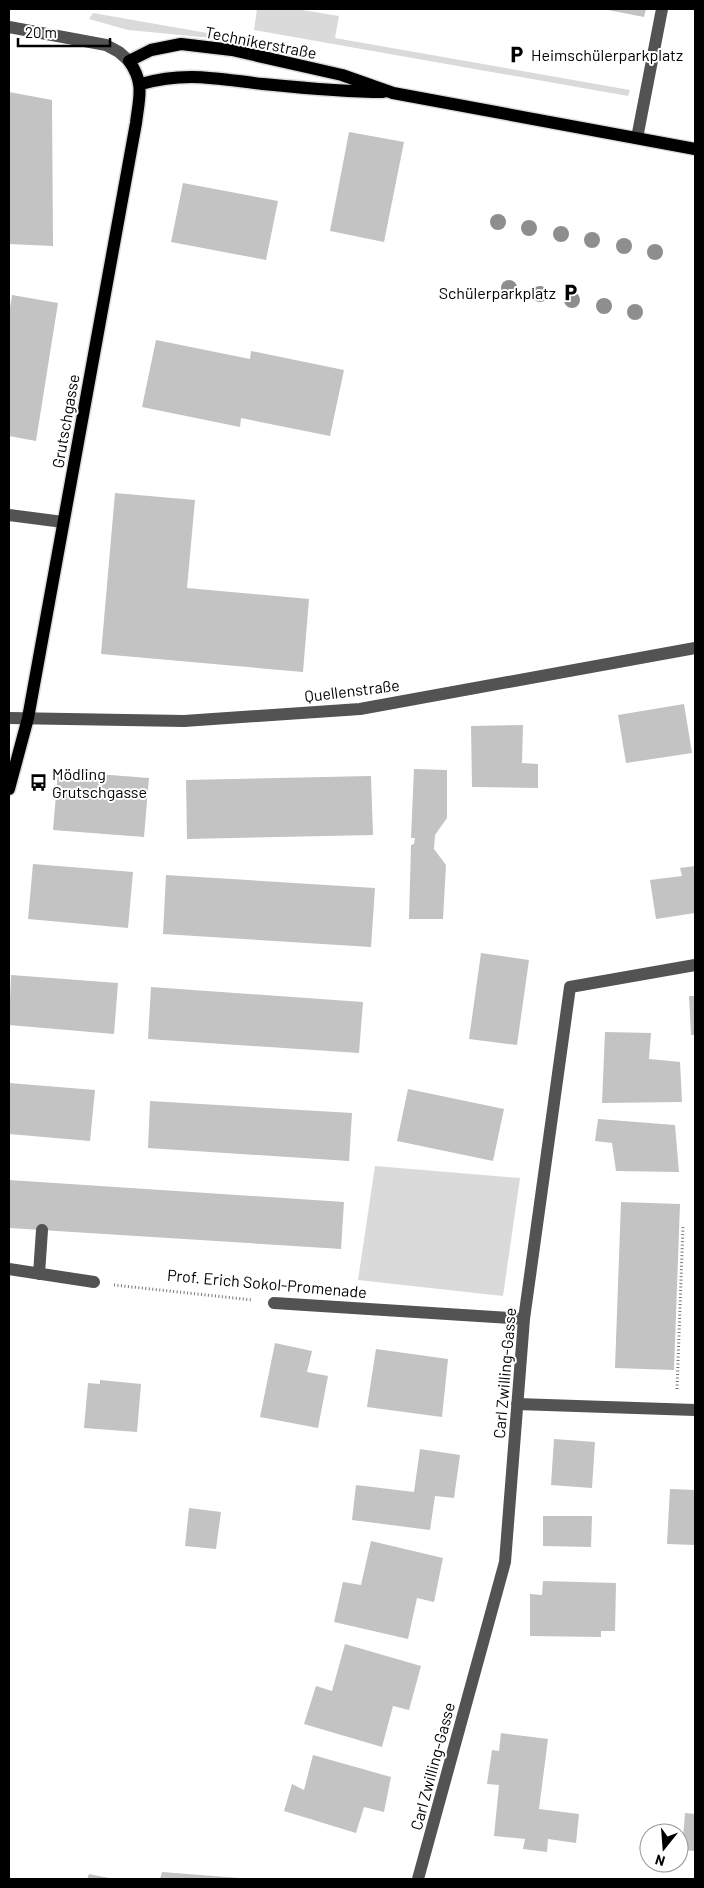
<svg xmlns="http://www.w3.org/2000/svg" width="704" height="1888" font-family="Barlow,sans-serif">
<rect width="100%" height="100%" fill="#fff"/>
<path fill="#dadada" d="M257,9H296L339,16L335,38L630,90L628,96L254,30Z
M93,13L213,34L223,39L128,30L89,19Z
M375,1166L520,1178L503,1296L358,1280Z"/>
<path fill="#c3c3c3" d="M603,9H646L644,17Z
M9,92L52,100L53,246L9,244Z
M349,132L404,142L384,242L330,231Z
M183,183L278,201L266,260L171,242Z
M12,295L58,303L36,441L9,436V314Z
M156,340L250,359L251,351L344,370L330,436L241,418L240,427L142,407Z
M115,493L195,500L187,588L309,599L303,672L101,654Z
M684,704L692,753L626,763L618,715Z
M523,725L522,763L538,764V788L472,787L471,726Z
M414,769L447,770V818L435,835L434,849L446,865L443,919H409L411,845L414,844L415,838H411Z
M58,771L149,778L144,837L53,830Z
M371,776L373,835L187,839L186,780Z
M33,864L133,872L128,928L28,919Z
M695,866V913L656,919L650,880L682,876L680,868Z
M166,875L375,888L371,947L163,934Z
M481,953L529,960L517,1045L469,1039Z
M11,975L118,983L114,1034L9,1025Z
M151,987L363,1002L359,1053L148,1039Z
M689,996H695V1035H691Z
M605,1032L651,1033L649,1059L680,1062L682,1102L602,1103Z
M9,1083L95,1090L90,1141L9,1134Z
M408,1089L504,1109L493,1161L397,1141Z
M150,1101L352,1113L349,1161L148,1148Z
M598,1119L675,1125L679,1172L616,1171L612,1143L595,1141Z
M9,1180L344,1202L341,1249L9,1228Z
M621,1202L680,1204L674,1370L615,1368Z
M275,1343L312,1351L307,1372L328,1376L318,1428L260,1417Z
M376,1349L448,1359L442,1417L367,1407Z
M100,1380L141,1384L137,1432L84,1428L88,1383L100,1384Z
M554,1439L595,1442L592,1488L551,1485Z
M420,1449L460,1455L454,1498L435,1496L430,1530L352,1520L356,1485L414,1492Z
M670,1489L695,1490V1545L667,1544Z
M189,1508L221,1512L216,1549L185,1546Z
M543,1516H592L591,1547L543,1546Z
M371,1541L443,1558L434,1602L417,1598L408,1639L334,1622L343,1582L361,1585Z
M543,1581L616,1583L615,1631H601V1637L530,1636V1594L542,1595Z
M345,1644L421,1666L409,1710L393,1706L382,1747L304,1724L316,1686L332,1691Z
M501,1733L548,1739L539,1809L579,1814L576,1843L548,1839L547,1852L523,1849L525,1839L494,1836L499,1785L487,1784L492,1750L499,1751Z
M313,1755L391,1777L384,1812L364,1807L356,1833L284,1811L292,1784L304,1790Z
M685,1813L695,1814V1851L682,1850Z
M162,1872L239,1878V1879H160Z
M89,1874L109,1878V1879H87Z"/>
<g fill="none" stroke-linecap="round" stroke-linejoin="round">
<defs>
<path id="major" d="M141,84C186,71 218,79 263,84C303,88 342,92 383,92
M9,789L28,718L136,123C139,98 145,83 129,61L151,50L181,44L232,50L342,75L393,93L695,149"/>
</defs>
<use href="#major" stroke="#dbdbdb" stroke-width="15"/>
<path stroke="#757575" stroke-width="3" stroke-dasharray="1 2.5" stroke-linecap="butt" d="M114,1285L252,1300
M677,1389L683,1226"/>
<path stroke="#535353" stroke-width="12" d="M9,27L106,45L119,52L129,61
M637,138L662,9
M9,515L63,522
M9,718L184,721L360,709L695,648
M9,1269L94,1282
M39,1274L42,1230
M274,1303L524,1319
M517,1404L695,1410
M418,1879L505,1562L524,1319L570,987L695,965"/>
<use href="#major" stroke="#000" stroke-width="12"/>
</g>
<g fill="#8e8e8e">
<circle cx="498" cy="222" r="8"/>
<circle cx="529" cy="228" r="8"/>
<circle cx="561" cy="234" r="8"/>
<circle cx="592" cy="240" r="8"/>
<circle cx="624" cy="246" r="8"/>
<circle cx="655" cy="252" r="8"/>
<circle cx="509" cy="288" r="8"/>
<circle cx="540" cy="294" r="8"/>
<circle cx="572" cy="300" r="8"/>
<circle cx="604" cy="306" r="8"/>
<circle cx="635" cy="312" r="8"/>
</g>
<defs>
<symbol id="parking-bare" viewBox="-9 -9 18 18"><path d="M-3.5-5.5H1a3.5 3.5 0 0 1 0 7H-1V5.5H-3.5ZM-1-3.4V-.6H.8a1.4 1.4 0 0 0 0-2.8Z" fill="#000" stroke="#fff" stroke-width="2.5" paint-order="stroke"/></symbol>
<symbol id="bus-bare" viewBox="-9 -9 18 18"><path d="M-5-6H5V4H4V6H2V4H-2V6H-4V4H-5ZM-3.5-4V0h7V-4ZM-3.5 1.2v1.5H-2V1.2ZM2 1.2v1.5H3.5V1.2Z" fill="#000" stroke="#fff" stroke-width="2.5" paint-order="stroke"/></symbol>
</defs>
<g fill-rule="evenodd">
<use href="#parking-bare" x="504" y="42" width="25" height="25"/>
<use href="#parking-bare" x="558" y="280" width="25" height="25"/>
<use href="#bus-bare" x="26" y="770" width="25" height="25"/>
</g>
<g text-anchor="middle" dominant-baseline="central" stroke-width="4" stroke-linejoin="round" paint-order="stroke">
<g font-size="16" fill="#000" stroke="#fff">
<text transform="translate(261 42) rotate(11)">Technikerstraße</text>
<text transform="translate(65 421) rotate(-80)">Grutschgasse</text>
<text transform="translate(352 690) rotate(-7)">Quellenstraße</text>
<text transform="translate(267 1283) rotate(5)">Prof. Erich Sokol-Promenade</text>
<text transform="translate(504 1373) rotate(-85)">Carl Zwilling-Gasse</text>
<text transform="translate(432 1766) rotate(-75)">Carl Zwilling-Gasse</text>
</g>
<g font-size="16" fill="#000" stroke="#fff" text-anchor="start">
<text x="531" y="54">Heimschülerparkplatz</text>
<text x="556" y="292" text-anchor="end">Schülerparkplatz</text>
<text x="52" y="773">Mödling<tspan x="52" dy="18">Grutschgasse</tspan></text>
</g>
</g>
<rect width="704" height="1888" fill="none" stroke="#000000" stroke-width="20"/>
<g transform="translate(664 1848) rotate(197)"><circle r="24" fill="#ffffff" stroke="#999999"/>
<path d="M0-4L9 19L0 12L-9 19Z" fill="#000000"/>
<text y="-8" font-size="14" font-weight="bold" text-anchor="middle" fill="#000000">N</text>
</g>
<path d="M18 38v8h92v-8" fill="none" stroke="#000000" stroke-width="2.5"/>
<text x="25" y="38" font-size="15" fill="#000000" stroke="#ffffff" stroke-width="4" paint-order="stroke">20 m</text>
</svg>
